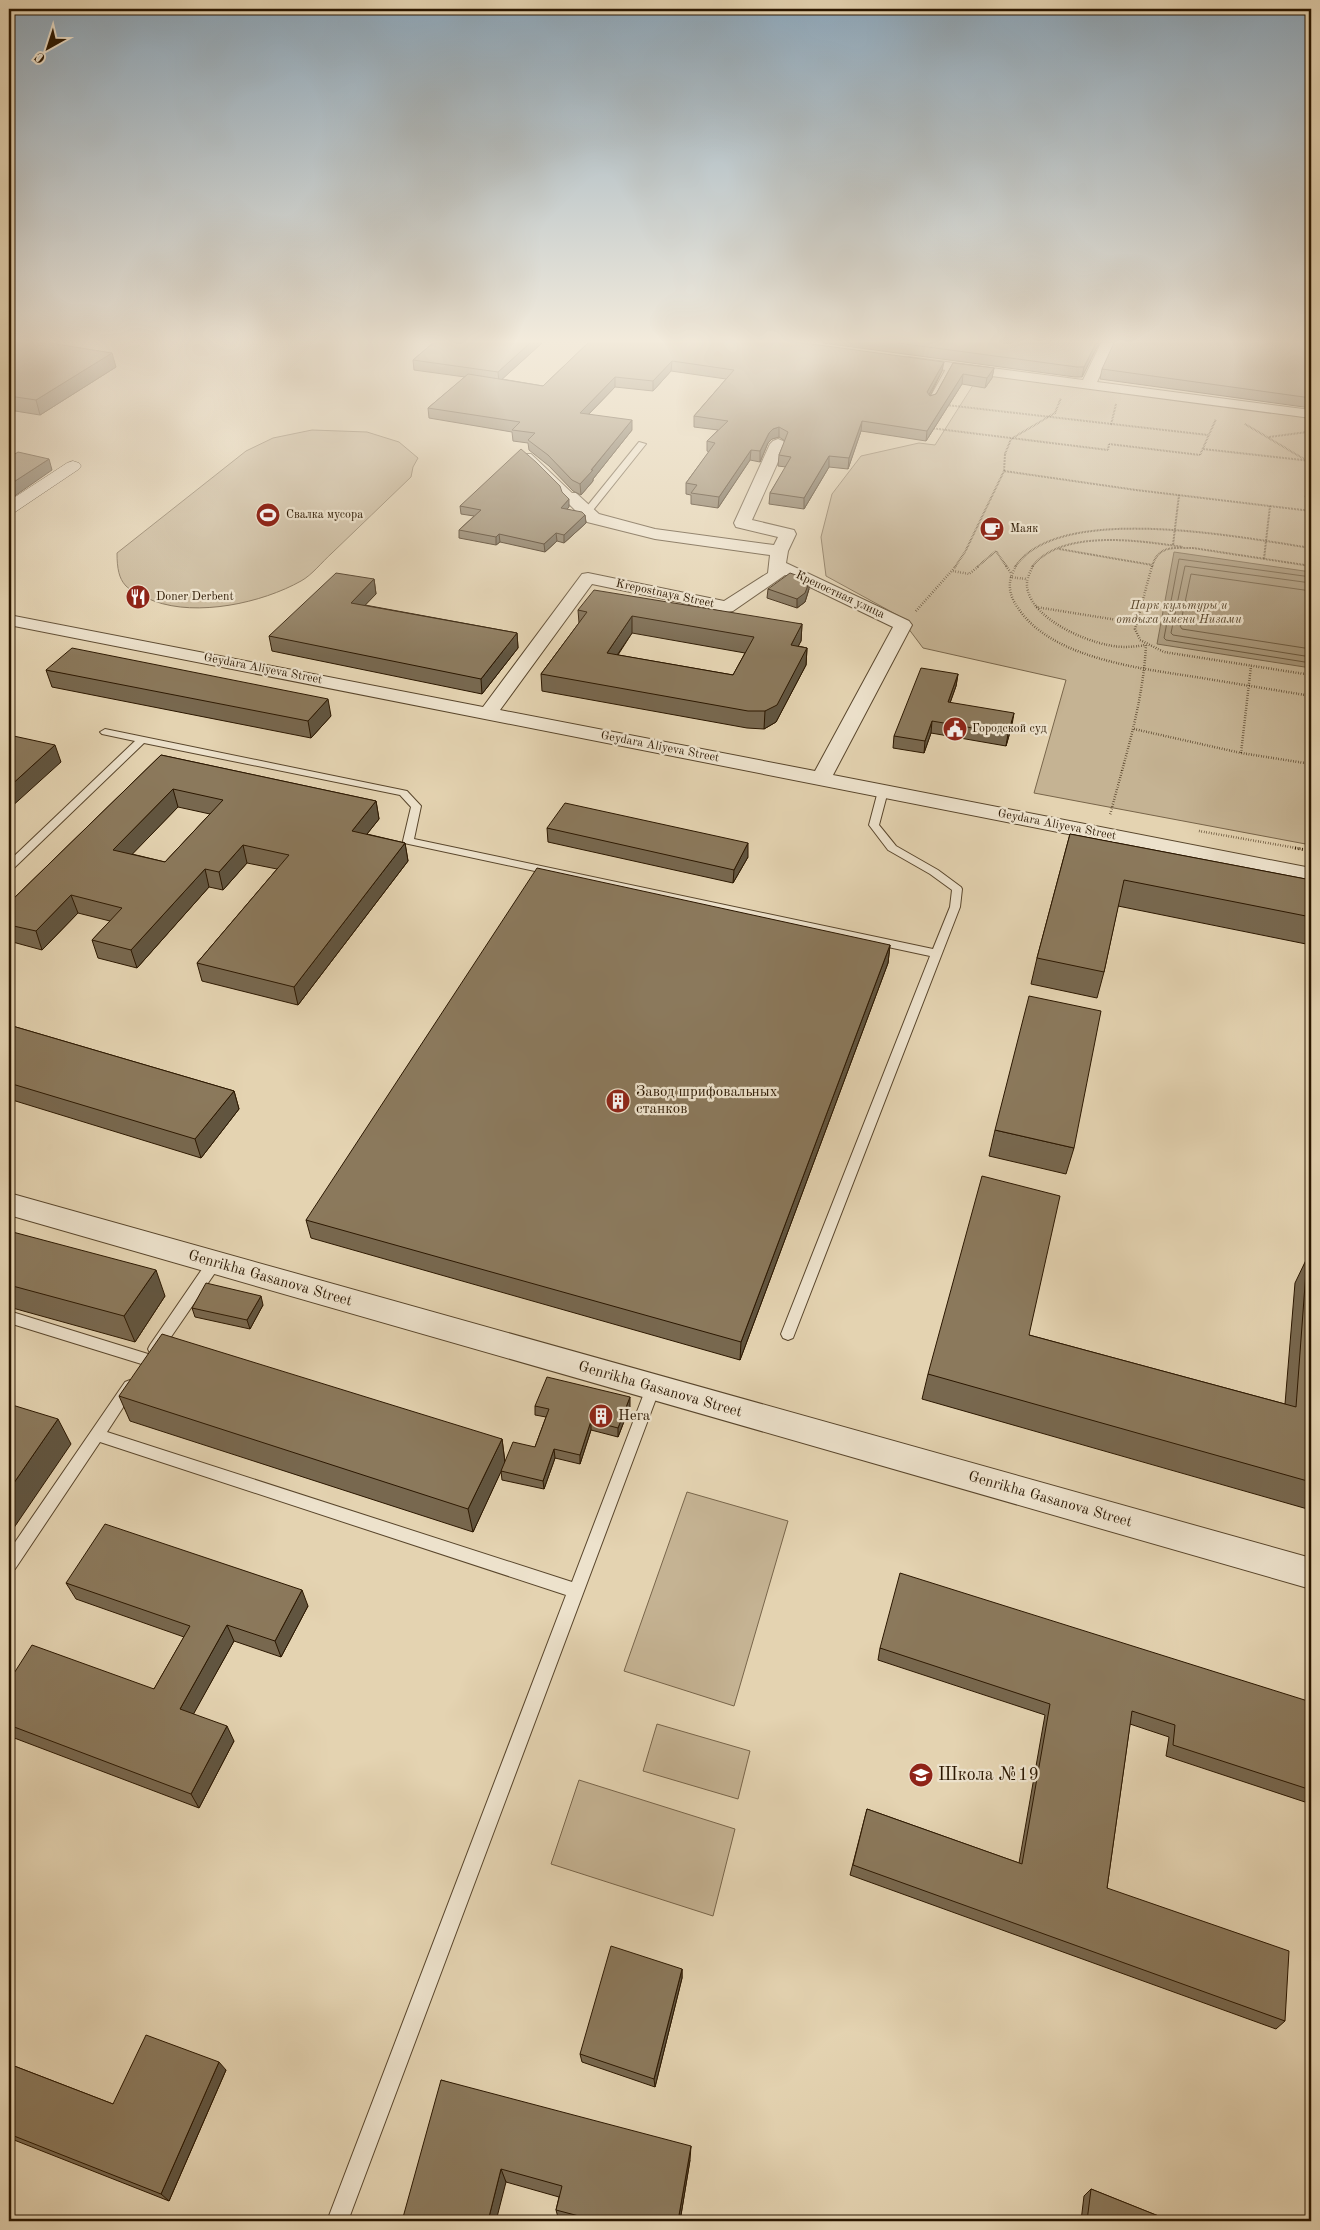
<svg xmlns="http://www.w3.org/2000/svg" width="1320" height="2230" font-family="'Old Standard TT',serif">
<rect width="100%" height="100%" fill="#e4d3b1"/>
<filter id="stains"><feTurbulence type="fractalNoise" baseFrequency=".004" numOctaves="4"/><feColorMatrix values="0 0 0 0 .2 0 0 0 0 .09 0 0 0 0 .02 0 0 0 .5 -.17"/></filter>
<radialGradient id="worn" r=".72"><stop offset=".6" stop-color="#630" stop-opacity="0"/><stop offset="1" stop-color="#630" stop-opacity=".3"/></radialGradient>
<path fill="#c5b393" stroke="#78654a" d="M982,371L1311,414V474L1305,497L1311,498V845L1034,793L1066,680L923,648L899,616L826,576L821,537L832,494L861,456L919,443L935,445Z
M312,430L367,432L399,442L418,458L413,467L411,477C385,502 358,528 332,553C322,562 312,575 301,581C262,603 197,617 154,601C126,590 117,585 117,553L246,451L273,438Z
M687,1492L788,1521L734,1706L624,1671Z
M657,1724L750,1751L738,1799L643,1771Z
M579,1780L735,1829L713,1916L551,1864Z"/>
<path fill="#a59375" stroke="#746146" d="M1174,552L1311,572V668L1157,644Z"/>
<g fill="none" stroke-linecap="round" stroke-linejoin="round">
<path stroke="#68553a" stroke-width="1" d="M1311,577L1179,559L1164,638L1166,640L1311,663
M1311,583L1185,566L1171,633L1173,635L1311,657
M1311,591L1191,574L1180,626L1182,629L1311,649"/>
<defs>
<path id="lane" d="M950,365L953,367L933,403L928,404L927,403L947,367Z
M639,442L646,444L590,514H584V510Z
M525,454H531L573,494V498H567L525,458Z
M105,729L407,791L421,806L414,839L933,949L950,907L952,890L930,874L888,850L869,825L878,791L883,788L887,789L888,791L879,825L896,846L938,870L961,887L962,889L960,907L793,1338L788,1340L783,1338L781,1334L930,956L404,843L403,841L411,807L400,795L144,743L13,869L9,870V861L135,741L102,734L100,732Z
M214,1258L219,1259L221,1263L219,1267L160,1353L155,1355L150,1353L148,1349L150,1345L209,1259Z
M9,1311L148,1354L153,1356L155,1360L153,1364L148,1366L9,1323Z
M130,1380L135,1382L137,1386L107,1432L572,1582L646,1388L648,1384L653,1382L658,1384L660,1388L348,2221H327L566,1595L100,1442L15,1569L9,1571V1551L125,1382Z"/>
<path id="street" d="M1101,343H1115L1097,382L1311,410V418L908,365L901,361L908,357L1083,380Z
M778,439L783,441L786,444L752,520L794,530L796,534L788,551L786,563L909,621L912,625L833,775L1311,868V882L9,625V615L483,707L582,574L588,573L724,601L768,573L770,555L655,539L587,522L564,499L562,496L564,493H576L599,514L655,529L774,545L778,537L736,527L734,523L770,444L773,441ZM785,575L893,627L815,771L500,710L592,584L727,612L733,611Z
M9,1193L1311,1558V1589L9,1215Z"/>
<path id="secondary" d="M73,461L79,463L81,466L79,469L15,512L9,513V501L67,463Z"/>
</defs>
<use href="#lane" stroke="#59462c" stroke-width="2"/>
<use href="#street" stroke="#59462c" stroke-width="2"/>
<use href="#secondary" stroke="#2b1700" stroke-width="1"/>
<path stroke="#2b1700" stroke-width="2" stroke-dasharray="0.5 1" stroke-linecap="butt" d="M946,405L1208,435
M1245,424L1304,459
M1111,425L1116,404
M930,428L1108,450L1109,444L1200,455L1216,419
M1269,437L1307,432
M1203,449L1311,461
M1004,471L1136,490L1311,511
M1173,545L1179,495
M1059,549L1152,565
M1264,559L1270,506
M955,567L965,552L1004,471L1005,454L1011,439L1055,413L1061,398
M977,567L996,551L1007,567
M1015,567C1058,501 1244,538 1311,548
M1032,567C1061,528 1142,541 1183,547
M1152,567C1158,545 1173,548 1193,548L1311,566"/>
<path stroke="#2b1700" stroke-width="2.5" stroke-dasharray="0.5 2" stroke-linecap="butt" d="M1006,566L1011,573
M1016,566C1007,581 1008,594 1018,608C1052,660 1146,669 1202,678C1238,684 1275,690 1311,696
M1033,566C1029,574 1025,582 1028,591C1035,619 1082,640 1108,645C1121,648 1133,647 1146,645C1143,704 1125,758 1110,815
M1152,566L1135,629L1140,640L1164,652L1311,675
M953,571L969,574L979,566
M1010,577L1026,579
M1036,607L1136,623
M916,611L956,566
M1134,729L1241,753L1311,764
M1241,753L1251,666
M1199,831L1302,849"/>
<path stroke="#2b1700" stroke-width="3" stroke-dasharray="1 2.5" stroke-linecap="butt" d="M1295,848L1311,851"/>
<use href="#lane" fill="#ede2cc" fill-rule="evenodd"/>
<use href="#street" fill="#ede2cc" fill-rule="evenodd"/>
<use href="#secondary" fill="#ede2cc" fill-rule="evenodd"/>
</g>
<path fill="#78684f" stroke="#2b1700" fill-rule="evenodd" d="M9,343L116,367L40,415L9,410Z
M433,343H542L502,379L543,386L588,343L942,371L930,396L936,394L953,363L994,368L992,378L985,388L962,384L926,441L861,431L848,469L829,467L804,509L769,504L770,493L786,467L778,466L779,455L785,441L779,437L772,439L768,443L760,462L750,460L718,508L691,504V495L686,494V483L709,452L707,451V441L718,430L694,427V416L726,379L671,371L653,391L615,387L589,414L632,430L593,479V481L581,495L573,491L549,466L529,450L528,443L513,441L512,432L429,418L428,408L465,377L414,370L413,360Z
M823,343H1099L1082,377H1075Z
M1311,343V408L1100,379L1102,369Z
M562,492L569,507L567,509L585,515L586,523L564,543L557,541L545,552L500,542L496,545L459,538V530L474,516L461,514L460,506Z
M374,579L376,594L365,605L517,633L518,648L482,694L272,651L269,636Z
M768,589H809L805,602L797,608L767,598Z
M578,610L802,624L801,641L798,646L807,648L806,665L776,722L764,729L747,728L542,691L541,674L579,623ZM632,633L745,653L733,675L618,655Z
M46,670L331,716L311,738L52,687Z
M958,674L956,686L950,703L1012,725L1006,746L931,733L924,753L893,748L894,736Z
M161,755L376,801L379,819L367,834L405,843L408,861L298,1005L202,981L197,963L277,869L247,863L223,890L209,887L137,968L98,958L92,940L110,921L78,913L42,950L9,941V903ZM178,807L210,814L165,862L132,854Z
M547,828L748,857L733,883L548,842Z
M1070,834L1311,880V945L1118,906L1104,972L1097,998L1031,984L1037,958Z
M890,945L888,963L740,1360L311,1238L306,1220Z
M9,1025L234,1091L239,1109L201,1158L9,1099Z
M1311,1121V1232L1307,1231Z
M995,1130L1074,1148L1066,1174L989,1156Z
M9,1231L165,1296L135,1342L9,1307Z
M1307,1258L1311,1259V1510L922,1399L928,1374L1029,1335L1285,1404L1295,1283Z
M263,1305L250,1329L195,1317L192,1308Z
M119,1396L502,1439L505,1462L535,1447L546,1417L535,1415V1406H630L618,1437L591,1430L580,1464L555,1458L544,1489L502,1480L501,1471L473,1532L130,1421Z
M66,1583L308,1606L281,1657L234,1641L193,1714L234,1741L199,1808L9,1736V1681L154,1689L184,1637L76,1599Z
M880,1648L1311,1702V1804L1166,1756L1169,1737L1130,1724L1107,1888L1285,2021L1276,2029L850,1875L867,1809L1019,1863L1045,1715L878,1660Z
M682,1969V1978L655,2087L582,2062L580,2054Z
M9,2064L113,2104L226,2070L169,2201L9,2138Z
M441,2080L690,2160L680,2221H559L556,2210L559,2197L506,2182Z
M1091,2189L1171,2221H1081L1084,2196Z"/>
<path fill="#615540" stroke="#2b1700" d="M530,343H542L499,382L498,372Z
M1096,343H1099L1082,377L1084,367Z
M112,353L116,367L40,415L36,400Z
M672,361L671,371L653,391V381Z
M944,362L942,371L925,402L927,392Z
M994,368L992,378L985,388L987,378Z
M963,374L962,384L926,441L927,431Z
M615,377V387L580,423V413Z
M632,420V430L593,479V481L581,495L580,484Z
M862,421L861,431L848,469L849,458Z
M779,427V437L772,439L768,443L760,462V451L769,433L773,429Z
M751,450L750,460L718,508L719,497Z
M829,456V467L804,509V498Z
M49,459L52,470L9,500V485Z
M569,499V507L561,516V508Z
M585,515L586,523L564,543V535Z
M556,533L557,541L545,552L544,544Z
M499,534L500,542L496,545V537Z
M374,579L376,594L353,618L351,603Z
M810,580L809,589L805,602L797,608V599Z
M632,616V633L607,670V653Z
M802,624L801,641L790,662L791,645Z
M517,633L518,648L482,694L481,679Z
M807,648L806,665L776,722L764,729L765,711Z
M958,674L956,686L946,714L948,702Z
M328,699L331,716L311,738L308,721Z
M1014,713L1012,725L1006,746L1008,734Z
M932,721L931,733L924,753L925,741Z
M55,745L61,762L9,809V787Z
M173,789L178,807L119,868L113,850Z
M376,801L379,819L355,849L352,831Z
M405,843L408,861L298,1005L294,987Z
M748,843V857L733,883L734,870Z
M243,845L247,863L223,890L219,872Z
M205,869L209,887L137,968L131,950Z
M71,895L78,913L42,950L36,931Z
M890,945L888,963L740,1360L741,1342Z
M234,1091L239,1109L201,1158L195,1139Z
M156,1270L165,1296L135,1342L124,1316Z
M261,1296L263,1305L250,1329L247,1320Z
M630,1397V1406L618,1437V1428Z
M58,1419L71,1444L9,1535V1490Z
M591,1421V1430L580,1464V1455Z
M502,1439L505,1463L473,1532L468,1509Z
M554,1449L555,1458L544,1489L543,1481Z
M302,1590L308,1606L281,1657L275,1641Z
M227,1625L234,1641L188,1724L180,1709Z
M227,1726L234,1741L199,1808L191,1794Z
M682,1969V1978L655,2087L654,2079Z
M219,2062L226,2070L169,2201L161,2194Z
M691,2146L690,2160L680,2221H678Z
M501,2169L506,2182L496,2221H488Z"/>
<path fill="#8b795c" stroke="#2b1700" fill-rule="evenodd" d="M9,343H50L112,353L36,400L9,396Z
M433,343H530L498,372L413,360Z
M588,343H804L944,362L927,392L930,396L936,394L953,363L994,368L987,378L963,374L927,431L862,421L849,458L829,456L804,498L770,493L791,457L779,455L788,432L779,427L773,429L769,433L760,451L751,450L719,497L691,493L697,485L686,483L715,443L707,441L728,421L694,416L734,370L672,361L653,381L615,377L580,413L632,420L591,470H593L580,484L572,480L548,455L528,440L535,433L512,430L520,422L428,408L468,374L543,386Z
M898,343H1096L1084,367H1077Z
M1114,343H1311V398L1102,369Z
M521,449L536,462L560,486L562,492L569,499L561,508L582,512L585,515L564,535L556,533L544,544L499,534L496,537L459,530L481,510L460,506Z
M18,452L49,459L9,485V458Z
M336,573L374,579L351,603L517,633L481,679L269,636Z
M790,573L810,580L805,593L797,599L768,589Z
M594,590L802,624L791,645L807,648L777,705L765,711H748L541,674L587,612L578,610ZM632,616L754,637L733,675L607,653Z
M72,648L328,699L308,721L46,670Z
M921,668L958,674L948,702L1014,713L1008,734L932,721L925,741L894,736Z
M9,735L55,745L9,787Z
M161,755L376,801L352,831L405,843L294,987L197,963L289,855L243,845L219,872L205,869L131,950L92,940L122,908L71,895L36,931L9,925V903ZM173,789L223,800L165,862L113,850Z
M565,803L748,843L734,870L547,828Z
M1070,834L1311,880V917L1124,880L1104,972L1037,958Z
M537,868L890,945L741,1342L306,1220Z
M1029,996L1101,1011L1074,1148L995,1130Z
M9,1025L234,1091L195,1139L9,1083Z
M982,1176L1060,1196L1029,1335L1296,1407L1307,1258L1311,1259V1482L928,1374Z
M9,1231L156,1270L124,1316L9,1285Z
M206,1283L261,1296L247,1320L192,1308Z
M162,1334L502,1439L468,1509L119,1396Z
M547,1377L630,1397L618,1428L591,1421L580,1455L554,1449L543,1481L501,1471L513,1442L535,1447L549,1409L535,1406Z
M9,1404L58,1419L9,1490Z
M105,1524L302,1590L275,1641L227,1625L180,1709L227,1726L191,1794L9,1725V1681L32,1645L154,1689L190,1626L66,1583Z
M900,1573L1311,1702V1790L1173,1745L1175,1725L1132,1711L1107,1888L1289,1951L1285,2021L853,1865L867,1809L1022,1864L1050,1704L880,1648Z
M611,1946L682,1969L654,2079L580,2054Z
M146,2035L219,2062L161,2194L9,2134V2064L113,2104Z
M441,2080L691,2146L678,2221H598L556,2210L562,2186L501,2169L488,2221H402Z
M1091,2189L1171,2221H1087Z"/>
<linearGradient id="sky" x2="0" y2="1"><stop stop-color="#8da7ba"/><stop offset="0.52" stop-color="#f3ebdc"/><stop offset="1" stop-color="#f3ebdc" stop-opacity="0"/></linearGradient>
<rect width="1320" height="656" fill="url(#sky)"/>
<defs>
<symbol id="stadium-disc" viewBox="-11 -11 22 22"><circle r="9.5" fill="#8f2418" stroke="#ede2cc"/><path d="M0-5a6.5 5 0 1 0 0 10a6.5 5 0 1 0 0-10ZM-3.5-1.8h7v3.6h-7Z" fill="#fff"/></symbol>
<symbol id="cafe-disc" viewBox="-11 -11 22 22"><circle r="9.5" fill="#8f2418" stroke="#ede2cc"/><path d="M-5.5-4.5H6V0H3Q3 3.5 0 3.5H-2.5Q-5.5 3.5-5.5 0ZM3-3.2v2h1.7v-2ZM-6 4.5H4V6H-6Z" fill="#fff"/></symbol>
<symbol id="restaurant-disc" viewBox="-11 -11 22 22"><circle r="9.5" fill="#8f2418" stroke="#ede2cc"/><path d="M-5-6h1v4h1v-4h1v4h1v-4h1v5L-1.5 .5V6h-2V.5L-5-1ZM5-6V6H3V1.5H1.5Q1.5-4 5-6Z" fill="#fff"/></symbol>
<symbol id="civic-disc" viewBox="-11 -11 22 22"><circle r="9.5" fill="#8f2418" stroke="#ede2cc"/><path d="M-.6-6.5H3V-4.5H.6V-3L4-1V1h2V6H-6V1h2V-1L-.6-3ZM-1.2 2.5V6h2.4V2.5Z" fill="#fff"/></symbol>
<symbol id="building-disc" viewBox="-11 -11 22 22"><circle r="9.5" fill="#8f2418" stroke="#ede2cc"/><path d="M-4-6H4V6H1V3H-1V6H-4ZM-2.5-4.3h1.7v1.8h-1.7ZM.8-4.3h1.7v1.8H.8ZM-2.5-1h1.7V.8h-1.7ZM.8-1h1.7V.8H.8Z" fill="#fff"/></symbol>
<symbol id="school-disc" viewBox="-11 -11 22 22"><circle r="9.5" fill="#8f2418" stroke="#ede2cc"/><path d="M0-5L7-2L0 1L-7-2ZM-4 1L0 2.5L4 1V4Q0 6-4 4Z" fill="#fff"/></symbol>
</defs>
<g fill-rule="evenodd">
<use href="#stadium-disc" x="254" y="501" width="28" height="28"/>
<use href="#cafe-disc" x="978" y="515" width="28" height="28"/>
<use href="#restaurant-disc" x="124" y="583" width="28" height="28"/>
<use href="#civic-disc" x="941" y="715" width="28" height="28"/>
<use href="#building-disc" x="604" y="1087" width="28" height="28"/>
<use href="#building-disc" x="587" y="1402" width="28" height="28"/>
<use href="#school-disc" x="907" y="1761" width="28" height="28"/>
</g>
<g text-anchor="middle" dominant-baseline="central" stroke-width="4.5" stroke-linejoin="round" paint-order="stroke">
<g font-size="12" fill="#2b1700" stroke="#ede2cc" text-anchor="start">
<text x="286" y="515">Свалка мусора</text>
<text x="1010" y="529">Маяк</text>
<text x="156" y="597">Doner Derbent</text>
<text x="972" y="729">Городской суд</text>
</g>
<g font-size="12" fill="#2b1700" stroke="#ede2cc">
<text transform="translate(665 594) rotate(12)">Krepostnaya Street</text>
<text transform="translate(840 595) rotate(25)">Крепостная улица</text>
<text transform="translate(263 669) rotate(11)">Geydara Aliyeva Street</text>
<text transform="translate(660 747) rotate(11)">Geydara Aliyeva Street</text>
<text transform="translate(1057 825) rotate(11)">Geydara Aliyeva Street</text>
</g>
<g font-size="12" font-style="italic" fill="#59462c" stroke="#ede2cc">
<text x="1179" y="606">Парк культуры и<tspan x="1179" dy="14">отдыха имени Низами</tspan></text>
</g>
<g font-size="15" fill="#2b1700" stroke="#ede2cc" text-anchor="start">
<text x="636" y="1092">Завод шрифовальных<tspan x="636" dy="17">станков</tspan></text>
<text x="618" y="1416">Нега</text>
</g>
<g font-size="15" fill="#2b1700" stroke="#ede2cc">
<text transform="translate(270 1279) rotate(16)">Genrikha Gasanova Street</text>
<text transform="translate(660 1390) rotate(16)">Genrikha Gasanova Street</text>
<text transform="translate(1050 1500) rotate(16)">Genrikha Gasanova Street</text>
</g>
<g font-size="18" fill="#2b1700" stroke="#ede2cc" text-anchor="start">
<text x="938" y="1775">Школа №19</text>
</g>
</g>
<rect width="1320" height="2230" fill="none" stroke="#e4d3b1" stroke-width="30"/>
<rect x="10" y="10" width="1300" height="2210" fill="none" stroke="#2b1700" stroke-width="2.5"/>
<rect x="15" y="15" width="1290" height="2200" fill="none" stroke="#2b1700"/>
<g transform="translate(48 48) rotate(219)" stroke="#ede2cc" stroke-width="4" paint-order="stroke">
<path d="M0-4L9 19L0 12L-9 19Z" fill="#2b1700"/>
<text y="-8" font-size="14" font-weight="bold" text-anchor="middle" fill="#2b1700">С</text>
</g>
<rect width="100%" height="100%" filter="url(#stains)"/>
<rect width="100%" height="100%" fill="url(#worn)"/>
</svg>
